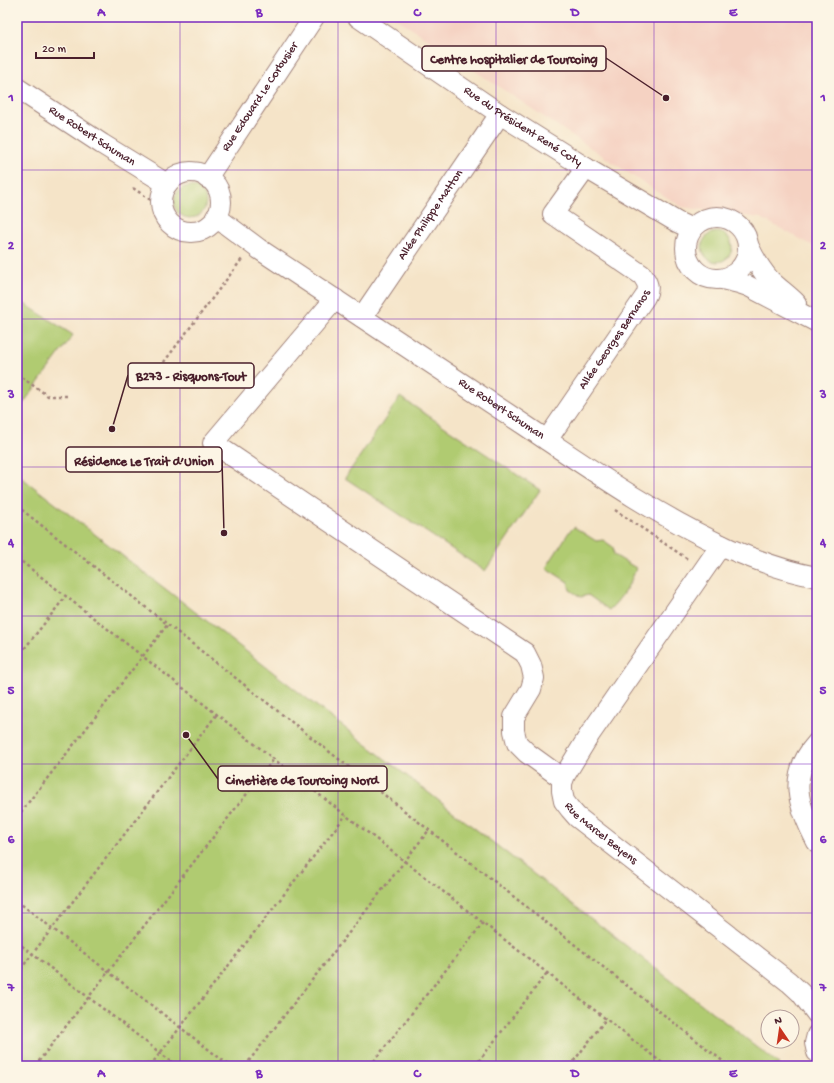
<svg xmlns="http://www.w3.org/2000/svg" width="834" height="1083" font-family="'Gochi Hand',sans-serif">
<rect width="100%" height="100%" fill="#fcf5e5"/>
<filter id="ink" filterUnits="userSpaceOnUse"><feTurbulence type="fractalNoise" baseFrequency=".025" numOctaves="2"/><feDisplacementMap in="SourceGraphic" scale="8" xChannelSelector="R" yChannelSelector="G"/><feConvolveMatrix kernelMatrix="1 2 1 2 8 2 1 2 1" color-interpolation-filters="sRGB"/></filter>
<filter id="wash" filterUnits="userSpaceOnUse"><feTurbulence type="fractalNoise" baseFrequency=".012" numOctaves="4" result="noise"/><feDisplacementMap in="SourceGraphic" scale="16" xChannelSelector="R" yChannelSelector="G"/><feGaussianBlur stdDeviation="0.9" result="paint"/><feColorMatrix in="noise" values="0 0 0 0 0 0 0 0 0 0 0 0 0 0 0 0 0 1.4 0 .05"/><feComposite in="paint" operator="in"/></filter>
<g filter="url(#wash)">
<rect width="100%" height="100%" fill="#f5e4c8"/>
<path fill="#f5d2c2" d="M394,17H817V250L813,246L761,218L682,207L636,178Z"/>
<path fill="#b0cb71" stroke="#7d754e" d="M174 202a16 16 0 1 1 32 0a16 16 0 1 1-32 0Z
M702 247a15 15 0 1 1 30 0a15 15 0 1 1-30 0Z
M17,299L73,335L17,412Z
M400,397L540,490L485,571L345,478Z
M17,474L779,1064L777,1066H17Z
M574,527L596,541L603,540L613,547L614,555L636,568C632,582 620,600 609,610L588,595L581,597L570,590L568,582L546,568L569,532Z"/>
</g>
<g filter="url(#ink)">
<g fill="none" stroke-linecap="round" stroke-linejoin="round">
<defs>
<g id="minor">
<path id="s1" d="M358,17L500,114L586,168L677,222L692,229"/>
<path id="s2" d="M17,88L102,144L167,184"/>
<circle cx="191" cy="202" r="30"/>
<path id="s3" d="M207,178L314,17"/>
<circle cx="717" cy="248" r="31"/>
<path id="s4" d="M216,217L259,249C347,307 435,366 523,424C590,469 657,516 730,549C758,561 787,572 817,577"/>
<path d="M748,245C754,258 761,270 770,280C778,288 788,295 796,303"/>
<path d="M722,279L739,283L748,286L817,322"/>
<path d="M335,299L213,443L525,653L531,665L534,678L531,689L514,717V731L517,743L527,753L563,779"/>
<path id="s5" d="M362,317L500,114"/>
<path id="s6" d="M547,440L645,297C650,288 648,283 642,275L553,214L586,168"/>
<path id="s7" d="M721,545L590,734L565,775L562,783V791L564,801L570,809L577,817L789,982L801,993L817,1014"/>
<path d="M817,743C787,776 798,806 817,842"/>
<path d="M817,1035L815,1043L817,1052"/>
</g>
</defs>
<use href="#minor" stroke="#a0827a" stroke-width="22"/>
<path stroke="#a0827a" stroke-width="2.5" stroke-dasharray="3 3" stroke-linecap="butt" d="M133,188L161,207
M197,231L207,237
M132,370L144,374L161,366L242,259
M17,374L48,396H68
M17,506L729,1066
M615,510L689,560
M17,558L666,1066
M17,658L66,596
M17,817L168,624
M17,901L230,1066
M17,942L177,1066
M17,974L217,714
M35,1066L274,759
M150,1066L346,815
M245,1066L429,830
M370,1066L483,923
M475,1066L547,973
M570,1066L606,1019"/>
<use href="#minor" stroke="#fff" stroke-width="20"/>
</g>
</g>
<path fill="none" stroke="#7b2cbf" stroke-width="1" stroke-opacity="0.55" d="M180,17V1066M338,17V1066M496,17V1066M654,17V1066M17,170H817M17,319H817M17,467H817M17,616H817M17,764H817M17,913H817"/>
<g text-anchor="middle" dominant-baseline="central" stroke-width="3" stroke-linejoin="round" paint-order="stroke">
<g font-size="12" fill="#4a1f2b" stroke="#fcf5e5">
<text stroke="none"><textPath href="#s3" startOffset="97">Rue Edouard Le Corbusier</textPath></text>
<text stroke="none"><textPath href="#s1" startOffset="198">Rue du Président René Coty</textPath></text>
<text stroke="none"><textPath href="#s2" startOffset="89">Rue Robert Schuman</textPath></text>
<text stroke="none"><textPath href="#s5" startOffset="123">Allée Philippe Matton</textPath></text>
<text stroke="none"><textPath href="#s6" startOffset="121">Allée Georges Bernanos</textPath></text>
<text stroke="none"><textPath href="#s4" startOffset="344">Rue Robert Schuman</textPath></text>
<text stroke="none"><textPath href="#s7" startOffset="354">Rue Marcel Beyens</textPath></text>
</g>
</g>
<path fill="none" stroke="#4a1f2b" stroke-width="1.5" d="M666 98L606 58M112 429L128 375M224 533L222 460M186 735L218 779"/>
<g fill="#4a1f2b" stroke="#fcf5e5" stroke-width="1.5">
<circle cx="666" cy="98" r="4"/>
<circle cx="112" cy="429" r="4"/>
<circle cx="224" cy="533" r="4"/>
<circle cx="186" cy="735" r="4"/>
</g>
<g fill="#fcf5e5" stroke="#4a1f2b" stroke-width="1.5">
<rect x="422" y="46" width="184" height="25" rx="4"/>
<rect x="128" y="363" width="126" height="25" rx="4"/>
<rect x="66" y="447" width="156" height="25" rx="4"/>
<rect x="218" y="766" width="169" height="25" rx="4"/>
</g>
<g font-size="13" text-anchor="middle" font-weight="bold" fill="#4a1f2b">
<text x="514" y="63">Centre hospitalier de Tourcoing</text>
<text x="191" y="380">B273 - Risquons-Tout</text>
<text x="144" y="465">Résidence Le Trait d’Union</text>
<text x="302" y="784">Cimetière de Tourcoing Nord</text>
</g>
<rect width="834" height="1083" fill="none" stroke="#fcf5e5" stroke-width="44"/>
<g transform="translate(780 1029) rotate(347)"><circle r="19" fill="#fcf5e5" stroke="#b59f9b"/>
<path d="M0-3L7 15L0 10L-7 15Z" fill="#c8321e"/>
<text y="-6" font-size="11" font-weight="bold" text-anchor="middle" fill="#4a1f2b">N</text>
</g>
<path d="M36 52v6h58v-6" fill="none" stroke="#4a1f2b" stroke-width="2"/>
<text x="42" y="52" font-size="12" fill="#4a1f2b" stroke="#fcf5e5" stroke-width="3" paint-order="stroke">20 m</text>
<rect x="22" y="22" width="790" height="1039" fill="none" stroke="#7b2cbf" stroke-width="1.5"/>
<g font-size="13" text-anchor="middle" font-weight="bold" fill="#7b2cbf">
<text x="101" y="16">A</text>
<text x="259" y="16">B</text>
<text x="417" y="16">C</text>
<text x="575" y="16">D</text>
<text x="733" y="16">E</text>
<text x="11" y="101">1</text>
<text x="823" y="101">1</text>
<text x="11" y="249">2</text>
<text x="823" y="249">2</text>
<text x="11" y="398">3</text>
<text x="823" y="398">3</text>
<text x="11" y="546">4</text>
<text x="823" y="546">4</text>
<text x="11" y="694">5</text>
<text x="823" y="694">5</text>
<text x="11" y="843">6</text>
<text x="823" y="843">6</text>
<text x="11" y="991">7</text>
<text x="823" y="991">7</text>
<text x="101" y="1077">A</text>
<text x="259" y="1077">B</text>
<text x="417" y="1077">C</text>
<text x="575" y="1077">D</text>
<text x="733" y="1077">E</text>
</g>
</svg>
